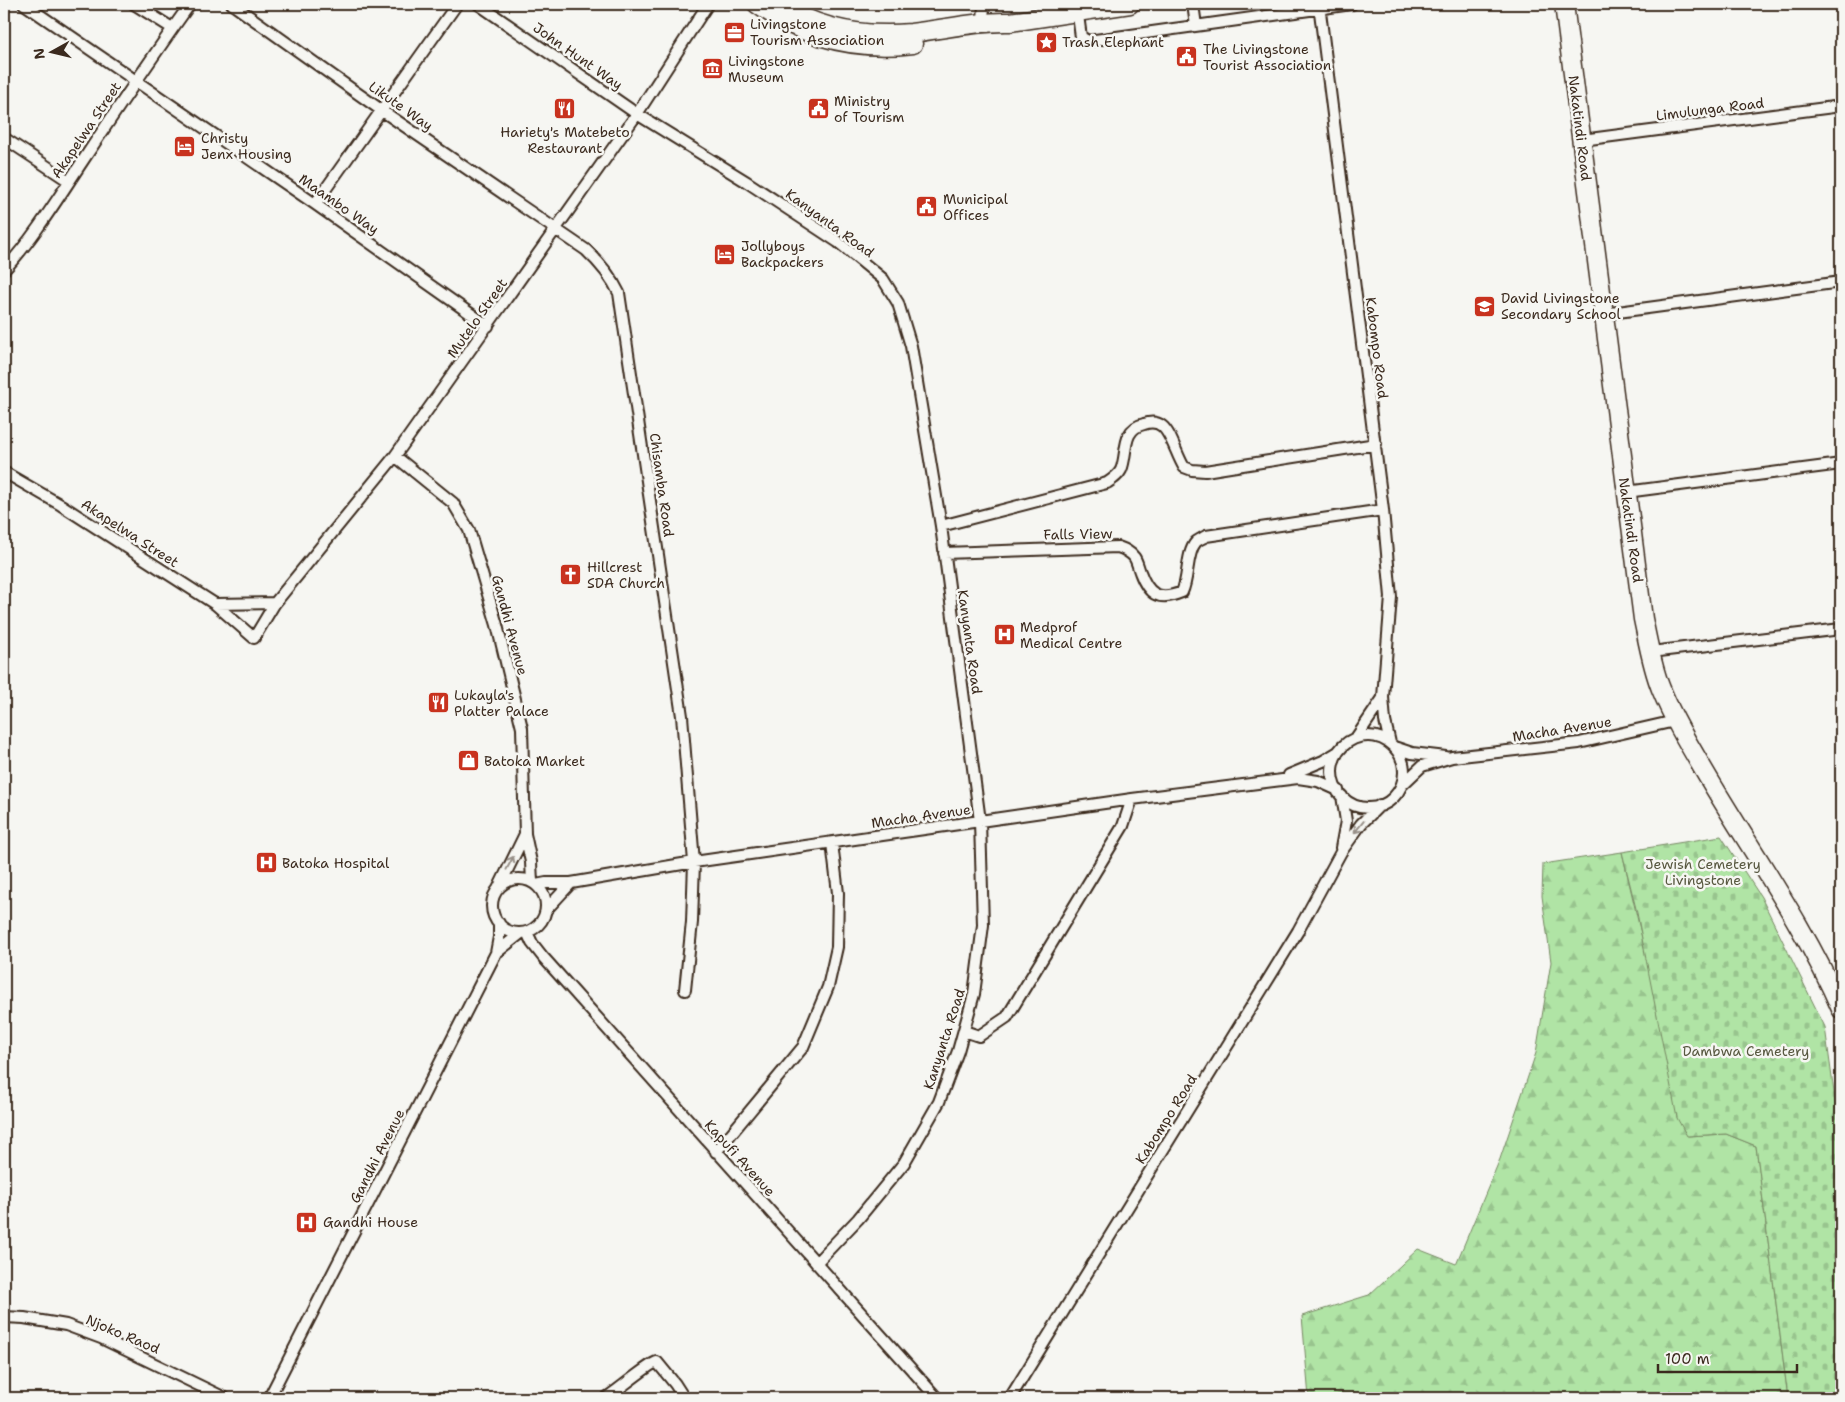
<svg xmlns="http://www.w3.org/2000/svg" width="1845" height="1402" font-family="'Shantell Sans',sans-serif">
<defs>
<pattern id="forest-firs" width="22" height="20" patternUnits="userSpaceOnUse" patternTransform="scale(1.25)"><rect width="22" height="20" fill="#b0e4a5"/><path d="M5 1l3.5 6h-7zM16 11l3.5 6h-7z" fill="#98c48e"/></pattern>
<pattern id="cemetery-stones" width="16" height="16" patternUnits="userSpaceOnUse" patternTransform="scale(1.25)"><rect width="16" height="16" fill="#b0e4a5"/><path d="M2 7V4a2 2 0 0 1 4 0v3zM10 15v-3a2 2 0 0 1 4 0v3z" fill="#98c48e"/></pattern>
</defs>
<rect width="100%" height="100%" fill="#f6f6f2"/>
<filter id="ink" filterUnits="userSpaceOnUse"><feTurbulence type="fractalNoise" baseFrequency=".02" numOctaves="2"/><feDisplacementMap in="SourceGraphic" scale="10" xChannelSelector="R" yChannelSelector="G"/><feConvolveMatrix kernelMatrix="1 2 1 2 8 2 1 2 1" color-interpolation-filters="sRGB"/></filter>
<g filter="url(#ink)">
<path fill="url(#forest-firs)" stroke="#768762" d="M1622,852L1688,1136L1726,1134L1756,1146L1788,1398H1309L1302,1316L1369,1295L1418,1249L1456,1264L1500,1159L1536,1053L1551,962L1542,896L1543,864Z"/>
<path fill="url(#cemetery-stones)" stroke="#768762" d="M1721,836L1761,897L1825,1027L1841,1143V1398H1788L1756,1146L1726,1134L1687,1136L1677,1118L1637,913L1622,852Z"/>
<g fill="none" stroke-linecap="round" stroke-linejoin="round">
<defs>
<path id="minor" d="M24,4L315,204L488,326
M134,4L172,28
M232,4L381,110L586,250C600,263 611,276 619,293L682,716L694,862L692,922L685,990
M478,4L637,114L747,182L838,242L883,279L898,303L911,346L941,526L980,821L983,925L974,994L958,1051L939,1102L904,1163L858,1219L816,1263
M1193,4L1196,26
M1319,4L1383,510L1391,597L1383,697L1385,721L1390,743
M1077,8L1081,37L1088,41L1352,4
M983,22L984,4
M4,138L69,181
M1582,140L1841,106
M315,204L457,4
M4,270C33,239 58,198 82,162C117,109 153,56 190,4
M1603,314L1841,282
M395,456L453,503L469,530L497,625L522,728L525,834L531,862L532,882
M4,472L61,505L215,604L254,638L275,603L395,456L637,114L708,4
M1626,492L1841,464
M941,526L1107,483C1113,479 1118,476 1121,470C1128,454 1121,429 1144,424C1150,422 1157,422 1162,426C1171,433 1177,456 1184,467L1192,470L1205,471L1376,444
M944,553L1118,547C1124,549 1130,552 1134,557C1137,561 1138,567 1140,572C1148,594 1158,602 1182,592C1189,578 1186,553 1196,542C1198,540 1203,538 1206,536L1383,510
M215,604L275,603
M1651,652L1841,629
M1332 772a36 36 0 1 1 72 0a36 36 0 1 1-72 0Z
M1356,738L1383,698
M1394,747L1412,753L1446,757
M1289,775L1323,761L1338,752
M1401,786L1422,766L1452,757L1579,743L1675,721
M1341,848L1346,821L1342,796
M492 906a27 27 0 1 1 54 0a27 27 0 1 1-54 0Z
M536,885L546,883H571L694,862L980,821L1132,799L1298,778L1318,781L1338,790
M498,889L525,834
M546,910L571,883
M527,932L532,943L543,957L937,1398
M496,953L521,933
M964,1031L979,1036L1007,1017L1123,826L1132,799
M716,1152L803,1047L828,987L837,947L838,893L832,843
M4,1317L24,1318L66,1325L101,1338L225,1398
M269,1398L496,953L499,937V923
M606,1398C616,1392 650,1363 657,1362L675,1384L684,1398
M1010,1398L1298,931L1341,852L1361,824L1380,805"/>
<path id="trunk" d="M757,4C804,38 855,51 913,44
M779,4C818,29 865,37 911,33C945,29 977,21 1010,22L1130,4
M1564,4L1643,619C1648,642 1652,667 1661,689C1674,721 1692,750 1709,779C1754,855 1806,928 1841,1009"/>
</defs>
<use href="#minor" stroke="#3b2a1e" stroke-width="14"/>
<use href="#trunk" stroke="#3b2a1e" stroke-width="21"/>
<use href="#minor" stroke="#f6f6f2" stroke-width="10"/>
<use href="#trunk" stroke="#f6f6f2" stroke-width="18"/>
</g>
<defs><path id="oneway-shaft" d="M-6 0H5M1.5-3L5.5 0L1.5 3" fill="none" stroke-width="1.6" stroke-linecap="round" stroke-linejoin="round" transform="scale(1.25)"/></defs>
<g stroke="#989088">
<use href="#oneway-shaft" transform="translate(1359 827) rotate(129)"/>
<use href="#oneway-shaft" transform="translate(510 863) rotate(-62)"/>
</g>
</g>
<defs>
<symbol id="office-square" viewBox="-11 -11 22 22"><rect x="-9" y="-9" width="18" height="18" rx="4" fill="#c8321e" stroke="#f6f6f2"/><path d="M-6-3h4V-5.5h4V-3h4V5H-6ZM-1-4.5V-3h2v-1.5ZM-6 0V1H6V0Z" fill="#fff"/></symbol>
<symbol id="sight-square" viewBox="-11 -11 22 22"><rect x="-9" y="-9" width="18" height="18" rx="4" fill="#c8321e" stroke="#f6f6f2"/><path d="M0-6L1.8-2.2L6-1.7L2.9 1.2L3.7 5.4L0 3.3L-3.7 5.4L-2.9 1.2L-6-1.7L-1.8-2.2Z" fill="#fff"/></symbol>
<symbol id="civic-square" viewBox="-11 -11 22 22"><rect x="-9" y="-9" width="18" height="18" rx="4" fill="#c8321e" stroke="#f6f6f2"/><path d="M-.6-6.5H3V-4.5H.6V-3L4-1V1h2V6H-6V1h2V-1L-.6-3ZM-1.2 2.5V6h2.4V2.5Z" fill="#fff"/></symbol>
<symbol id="museum-square" viewBox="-11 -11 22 22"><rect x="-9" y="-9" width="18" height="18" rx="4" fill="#c8321e" stroke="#f6f6f2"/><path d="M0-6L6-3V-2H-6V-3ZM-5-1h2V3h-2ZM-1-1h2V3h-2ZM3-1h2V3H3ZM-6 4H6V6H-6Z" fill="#fff"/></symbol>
<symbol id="restaurant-square" viewBox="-11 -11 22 22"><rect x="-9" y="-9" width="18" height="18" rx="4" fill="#c8321e" stroke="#f6f6f2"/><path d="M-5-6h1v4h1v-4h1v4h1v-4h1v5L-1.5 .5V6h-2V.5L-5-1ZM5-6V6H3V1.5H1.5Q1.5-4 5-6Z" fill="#fff"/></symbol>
<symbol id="hotel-square" viewBox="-11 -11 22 22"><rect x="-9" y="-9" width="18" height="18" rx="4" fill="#c8321e" stroke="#f6f6f2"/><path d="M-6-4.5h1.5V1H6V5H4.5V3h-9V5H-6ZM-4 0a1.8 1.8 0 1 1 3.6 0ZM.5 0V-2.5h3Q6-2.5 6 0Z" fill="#fff"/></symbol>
<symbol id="school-square" viewBox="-11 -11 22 22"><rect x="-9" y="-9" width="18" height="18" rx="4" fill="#c8321e" stroke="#f6f6f2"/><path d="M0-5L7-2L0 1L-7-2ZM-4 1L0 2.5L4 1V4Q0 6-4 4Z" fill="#fff"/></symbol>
<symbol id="church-square" viewBox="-11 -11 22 22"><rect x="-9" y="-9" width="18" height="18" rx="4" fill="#c8321e" stroke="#f6f6f2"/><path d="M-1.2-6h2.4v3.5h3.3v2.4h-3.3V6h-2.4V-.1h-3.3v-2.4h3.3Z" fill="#fff"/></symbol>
<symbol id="hospital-square" viewBox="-11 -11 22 22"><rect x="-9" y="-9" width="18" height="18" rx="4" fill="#c8321e" stroke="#f6f6f2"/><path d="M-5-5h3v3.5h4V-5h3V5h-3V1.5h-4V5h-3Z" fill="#fff"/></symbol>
<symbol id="shop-square" viewBox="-11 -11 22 22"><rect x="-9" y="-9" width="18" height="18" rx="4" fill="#c8321e" stroke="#f6f6f2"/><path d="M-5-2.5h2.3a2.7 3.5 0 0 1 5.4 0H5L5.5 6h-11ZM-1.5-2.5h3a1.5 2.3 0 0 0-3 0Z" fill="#fff"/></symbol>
</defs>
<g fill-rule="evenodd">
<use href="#office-square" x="722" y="20" width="25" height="25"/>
<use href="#sight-square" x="1034" y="30" width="25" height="25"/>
<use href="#civic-square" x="1174" y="44" width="25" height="25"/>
<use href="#museum-square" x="700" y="56" width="25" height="25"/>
<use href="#restaurant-square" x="552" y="96" width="25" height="25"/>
<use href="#civic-square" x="806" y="96" width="25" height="25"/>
<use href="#hotel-square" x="172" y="134" width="25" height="25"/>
<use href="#civic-square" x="914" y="194" width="25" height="25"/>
<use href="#hotel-square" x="712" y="242" width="25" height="25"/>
<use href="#school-square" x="1472" y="294" width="25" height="25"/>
<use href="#church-square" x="558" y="562" width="25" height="25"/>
<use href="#hospital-square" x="992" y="622" width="25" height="25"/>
<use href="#restaurant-square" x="426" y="690" width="25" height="25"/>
<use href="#shop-square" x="456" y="748" width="25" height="25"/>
<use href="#hospital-square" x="254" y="850" width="25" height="25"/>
<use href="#hospital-square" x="294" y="1210" width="25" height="25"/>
</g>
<g text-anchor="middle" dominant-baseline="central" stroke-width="5" stroke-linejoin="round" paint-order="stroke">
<g font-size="14" fill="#3b2a1e" stroke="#f6f6f2" text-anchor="start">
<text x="750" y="24">Livingstone<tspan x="750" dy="16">Tourism Association</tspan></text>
<text x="1062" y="42">Trash Elephant</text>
<text x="1203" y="49">The Livingstone<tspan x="1203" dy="16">Tourist Association</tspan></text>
<text x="728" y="61">Livingstone<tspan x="728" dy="16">Museum</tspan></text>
<text x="834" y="101">Ministry<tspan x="834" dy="16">of Tourism</tspan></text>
<text x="565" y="132" text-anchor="middle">Hariety's Matebeto<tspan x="565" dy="16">Restaurant</tspan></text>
<text x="201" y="138">Christy<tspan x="201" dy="16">Jenx Housing</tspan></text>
<text x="943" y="199">Municipal<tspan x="943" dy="16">Offices</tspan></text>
<text x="741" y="246">Jollyboys<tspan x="741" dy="16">Backpackers</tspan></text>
<text x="1501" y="298">David Livingstone<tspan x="1501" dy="16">Secondary School</tspan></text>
<text x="587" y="567">Hillcrest<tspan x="587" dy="16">SDA Church</tspan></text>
<text x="1020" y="627">Medprof<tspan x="1020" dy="16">Medical Centre</tspan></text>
<text x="454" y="695">Lukayla's<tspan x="454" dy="16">Platter Palace</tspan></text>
<text x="484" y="761">Batoka Market</text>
<text x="282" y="863">Batoka Hospital</text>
<text x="323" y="1222">Gandhi House</text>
</g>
<g font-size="14" fill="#3b2a1e" stroke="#f6f6f2">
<text transform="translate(578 56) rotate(35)">John Hunt Way</text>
<text transform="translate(401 106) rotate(35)">Likute Way</text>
<text transform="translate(1710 109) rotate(-7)">Limulunga Road</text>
<text transform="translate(1580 128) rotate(83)">Nakatindi Road</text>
<text transform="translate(86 130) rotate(-56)">Akapelwa Street</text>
<text transform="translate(339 204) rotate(35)">Maambo Way</text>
<text transform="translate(830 223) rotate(36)">Kanyanta Road</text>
<text transform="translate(477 318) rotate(-55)">Mutelo Street</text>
<text transform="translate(1377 348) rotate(83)">Kabompo Road</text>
<text transform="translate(662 485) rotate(82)">Chisamba Road</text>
<text transform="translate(1631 530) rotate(82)">Nakatindi Road</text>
<text transform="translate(130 533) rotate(33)">Akapelwa Street</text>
<text transform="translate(1078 534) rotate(-1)">Falls View</text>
<text transform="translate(510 625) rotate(75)">Gandhi Avenue</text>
<text transform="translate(970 642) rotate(82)">Kanyanta Road</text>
<text transform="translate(1562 729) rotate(-9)">Macha Avenue</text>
<text transform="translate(921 816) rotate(-8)">Macha Avenue</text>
<text transform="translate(944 1039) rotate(-72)">Kanyanta Road</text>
<text transform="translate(1166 1119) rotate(-58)">Kabompo Road</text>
<text transform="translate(377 1156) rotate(-63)">Gandhi Avenue</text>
<text transform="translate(740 1158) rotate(48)">Kapufi Avenue</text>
<text transform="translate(123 1334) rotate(23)">Njoko Raod</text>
</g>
<g font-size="14" fill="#585840" stroke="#f6f6f2">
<text x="1703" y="864">Jewish Cemetery<tspan x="1703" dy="16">Livingstone</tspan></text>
<text x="1746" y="1051">Dambwa Cemetery</text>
</g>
</g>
<rect width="1845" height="1402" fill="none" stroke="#f6f6f2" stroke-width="20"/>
<rect x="10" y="10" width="1825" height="1382" fill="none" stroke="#3b2a1e" stroke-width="2" filter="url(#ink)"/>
<g transform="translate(52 52) rotate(262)" stroke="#f6f6f2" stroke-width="4" paint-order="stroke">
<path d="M0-4L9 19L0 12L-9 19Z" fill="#3b2a1e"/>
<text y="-8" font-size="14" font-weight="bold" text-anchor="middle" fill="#3b2a1e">N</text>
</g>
<path d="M1658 1364v8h139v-8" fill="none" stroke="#3b2a1e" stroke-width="2.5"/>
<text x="1665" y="1364" font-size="15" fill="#3b2a1e" stroke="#f6f6f2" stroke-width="4" paint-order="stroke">100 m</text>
</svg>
